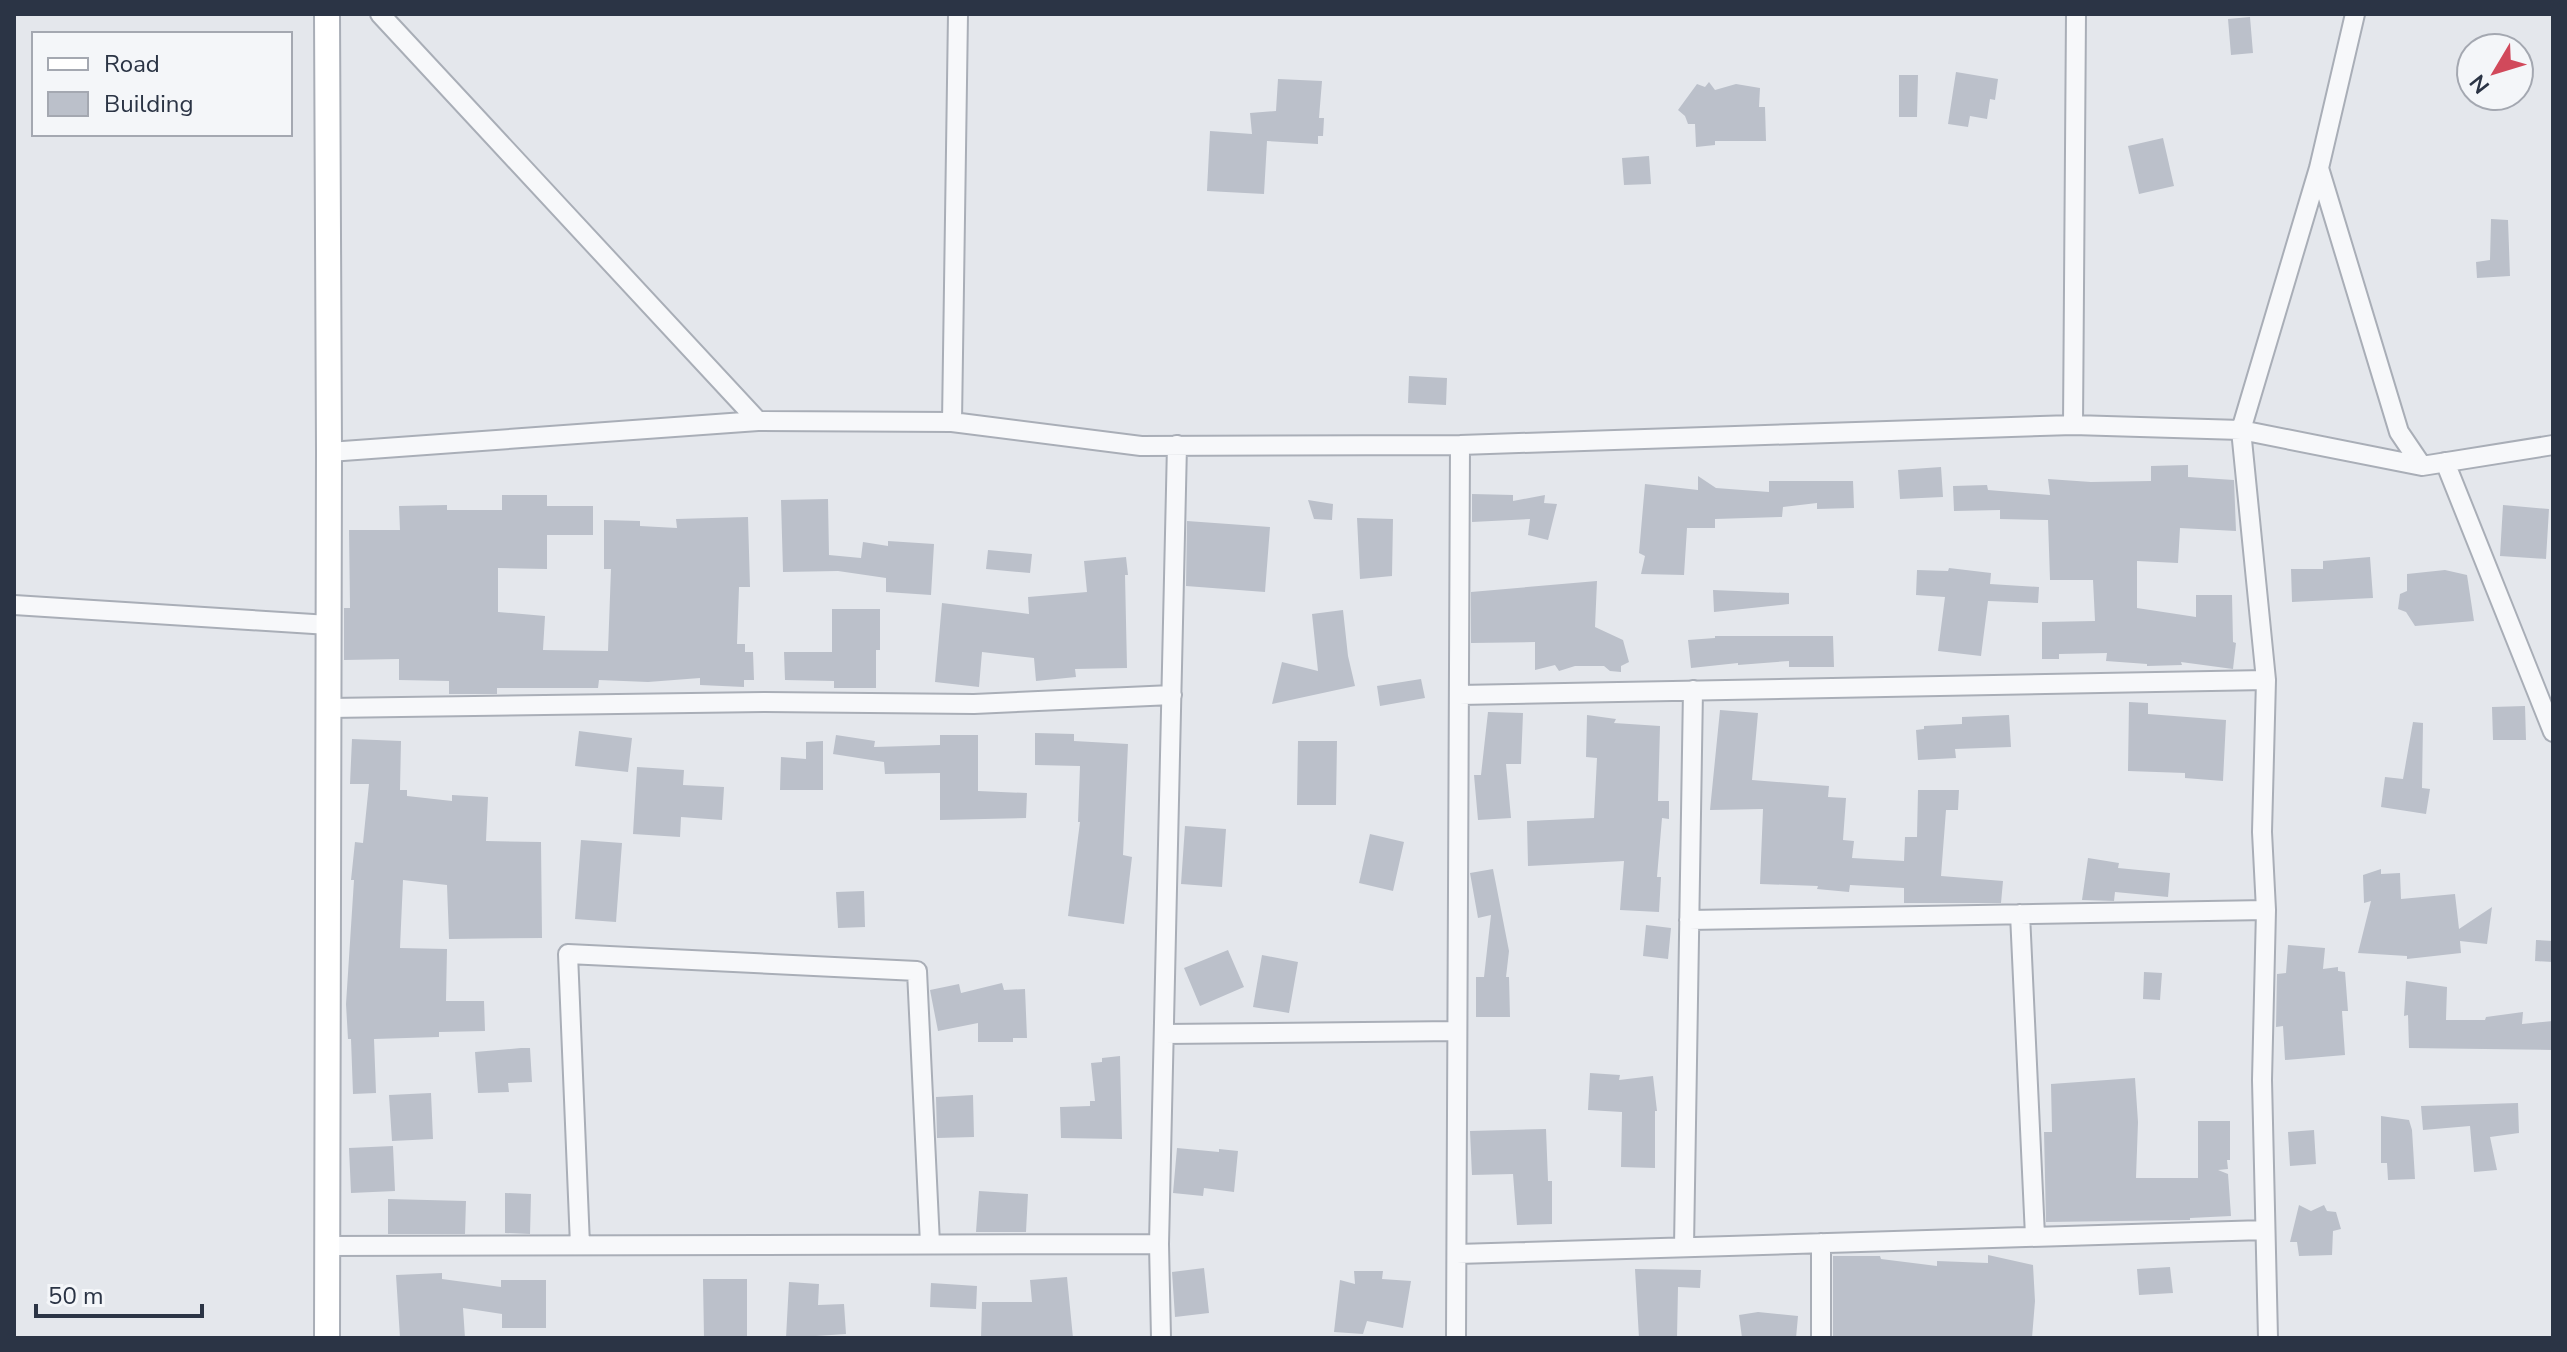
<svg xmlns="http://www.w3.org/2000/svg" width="2567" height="1352" font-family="'Nunito Sans',sans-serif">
<rect width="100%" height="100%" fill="#e4e7ec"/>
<path fill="#bbc0ca" d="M2250,17L2253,53L2231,55L2228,19Z
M1956,72L1998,79L1995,100L1990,99L1987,119L1970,116L1968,127L1948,124Z
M1899,75H1918L1917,117H1899Z
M1278,79L1322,81L1319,118H1324L1323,136H1318V144L1267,141L1264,194L1207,191L1210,131L1252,134L1250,113L1276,111Z
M1709,82L1715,90L1736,84L1760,88L1759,107H1765L1766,141H1715V145L1696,147L1695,124H1688L1685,116L1678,110L1697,84L1705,87Z
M2163,138L2174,186L2139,194L2128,146Z
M1649,156L1651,184L1624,185L1622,158Z
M2491,219L2508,220L2510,276L2477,278L2476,262L2490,260Z
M1409,376L1447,378L1446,405L1408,403Z
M2188,465V477L2234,480L2236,531L2180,528L2178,563L2137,561V608L2196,617V595H2232L2233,642L2236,643L2233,669L2181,662L2182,665L2147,666V664L2106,661L2107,653L2059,654V659H2042V622L2095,621L2093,580H2050L2048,520L2000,519V510L1954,511L1953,486L1987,485L1988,490L2050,495L2048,479L2091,482L2151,481V466Z
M1941,467L1943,497L1900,499L1898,470Z
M1698,476L1716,488L1769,492V481H1853L1854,508L1817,509V503L1783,507L1782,517L1715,519V528H1687L1684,575L1641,574L1645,556L1639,553L1645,484L1698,490Z
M1472,494L1513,495V501L1545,495L1544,503L1557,504L1548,540L1528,535L1530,519L1472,522Z
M502,495H547V506H593V535H547V569L498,568V612L545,616L543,650L608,651L611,569H604V520L640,521V526L677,528L676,519L748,517L750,587H739L737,644H745V652H753L754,680H744V687L700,685V678L648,682L599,680L598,688H497V694H449V681L399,680V659L344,660V608H350L349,530H400L399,506L447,505V510H502Z
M828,499L829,555L861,558L863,542L888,546V541L934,544L931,595L886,592V578L838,571L783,572L781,500Z
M1308,500L1333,504L1332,520L1314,519Z
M2503,505L2549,509L2546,559L2500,556Z
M1357,518L1393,519L1392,576L1360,579Z
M1187,521L1270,527L1265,592L1186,586Z
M988,550L1032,554L1030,573L986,569Z
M1126,557L1128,575H1125L1127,668L1075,669L1076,677L1036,681L1034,658L982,652L979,687L935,682L942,603L1029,614L1028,597L1087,592L1084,561Z
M2370,557L2373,598L2292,602L2291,569H2323V561Z
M1949,568L1991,573L1990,584L2039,587L2038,603L1988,601L1981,656L1938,651L1945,597L1916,595L1917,570L1948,571Z
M2445,570L2467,575L2474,621L2415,626L2406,612L2398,609L2400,594L2407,591V574Z
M1597,581L1595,627L1623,640L1629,662L1621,666V672L1610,671L1604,666H1575L1559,671L1555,665L1535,670V642L1471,643V592Z
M1713,590L1789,593V604L1714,612Z
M832,609H880V650H876V688H834V681L785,680L784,652H832Z
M1343,610L1348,656L1355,686L1272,704L1282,662L1318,671L1312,614Z
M1715,636H1833L1834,667H1789V661L1738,665V663L1691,668L1688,640L1715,638Z
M1421,679L1425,698L1380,706L1377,686Z
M2129,702L2148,703V714L2226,720L2223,781L2185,778V773L2128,771Z
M2525,706L2526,740H2493L2492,707Z
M1720,710L1758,713L1752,780L1829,786L1828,797L1846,798L1843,840L1854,841L1852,858L1904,861L1905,837H1917L1918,790H1959L1958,810H1946L1941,876L2003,881L2001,903H1904V888L1850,885L1849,892L1817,889L1818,886L1760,884L1763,809L1710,810Z
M1488,712L1523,713L1521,764H1506L1511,818L1478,820L1474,775H1481Z
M1587,715L1616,719L1614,723L1660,726L1658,801H1669V819L1662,818L1657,877H1661L1659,912L1620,910L1624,861L1528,866L1527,821L1594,818L1597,758L1586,757Z
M2009,715L2011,747L1955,749L1956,758L1918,760L1916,730L1924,729V726L1962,724V717Z
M2413,722L2423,723L2422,788L2430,789L2426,814L2381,807L2385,777L2403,779Z
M579,731L632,738L628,772L575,766Z
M1035,733L1074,734V741L1128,744L1123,855L1132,857L1124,924L1068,916L1080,822H1078L1080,766L1035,765Z
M836,735L875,741L874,747L940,745V735H978V791L1027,793L1026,818L940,820V773L885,774L884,762L833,754Z
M352,739L401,741L400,790H407V796L452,801V795L488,797L486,841L541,842L542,938L449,939L447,885L403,880L400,948L447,949L446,1001H484L485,1031L439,1032V1037L374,1039L376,1093L353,1094L351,1039H348L346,1004L354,880H351L355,842L363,843L369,784H350Z
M823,741V790H780L781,757L806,759V742Z
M1298,741H1337L1336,805H1297Z
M637,767L684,770L683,785L724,787L722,820L681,817L680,837L633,834Z
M1185,826L1226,829L1222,887L1181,884Z
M1370,834L1404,842L1393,891L1359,883Z
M581,840L622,843L616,922L575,919Z
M2088,858L2119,863L2118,868L2170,873L2168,897L2115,892L2114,901L2082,900Z
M1493,869L1509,951L1506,977H1509L1510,1017H1476V977H1484L1491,915L1478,918L1470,873Z
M2381,869V874L2400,873L2401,899L2455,894L2459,929L2492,907L2487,944L2460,941L2461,953L2407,959V956L2358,953L2371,901L2364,903L2363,875Z
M864,891L865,927L838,928L836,892Z
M1646,925L1671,928L1668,959L1643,956Z
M2536,940L2553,941V962L2535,961Z
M2288,945L2325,948L2323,969L2338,967V971L2345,972L2348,1011H2342L2345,1055L2285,1060L2283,1026L2276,1027L2277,974L2286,973Z
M1228,950L1244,987L1200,1006L1184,968Z
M1262,955L1298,962L1289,1013L1253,1007Z
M2144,972L2162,973L2160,1000L2143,999Z
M2406,981L2447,987L2446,1020H2485L2486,1017L2523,1012L2522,1024L2553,1021V1050L2409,1048L2408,1015L2404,1016Z
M1002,983L1004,990L1025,989L1027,1038H1013V1042H978V1023L938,1031L930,990L959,984L961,993Z
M521,1048H530L532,1082L508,1083L509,1092L478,1093L475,1052Z
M1120,1056L1122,1139L1061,1138L1060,1107L1090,1106V1101H1095L1091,1063L1102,1062V1058Z
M1590,1073L1620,1075L1619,1080L1653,1076L1657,1111H1655V1168L1621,1167L1622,1112L1588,1110Z
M2135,1078L2138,1122L2136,1178H2198V1121H2230V1160H2227L2228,1169L2218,1170L2228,1174L2231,1216L2190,1218V1220L2046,1222L2044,1132H2052L2051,1084Z
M431,1093L433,1139L392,1141L389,1095Z
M973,1095L974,1137L937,1138L936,1097Z
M2518,1103L2519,1133L2490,1137L2497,1170L2474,1172L2470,1126L2423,1130L2421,1106Z
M2381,1116L2409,1120L2412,1130L2415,1179L2388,1180L2387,1163H2381Z
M1546,1129L1548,1181H1552V1224L1517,1225L1513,1174L1472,1175L1470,1131Z
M2314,1130L2316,1164L2290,1166L2288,1132Z
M393,1146L395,1191L351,1193L349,1148Z
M1177,1148L1219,1152V1149L1238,1151L1234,1192L1204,1188L1203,1196L1173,1193Z
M979,1191L1028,1194L1026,1232H976Z
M505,1193L531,1194L530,1234L505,1233Z
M388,1199L466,1201L465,1234H388Z
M2299,1205L2311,1211L2324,1205L2327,1211L2336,1212L2341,1229L2333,1231L2332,1255L2299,1256L2297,1242H2290Z
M1988,1255L2033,1265L2035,1301L2032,1338H1833V1256H1880L1881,1259L1937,1266V1261L1988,1263Z
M2170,1267L2173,1293L2139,1295L2137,1269Z
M1204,1268L1209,1313L1175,1317L1172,1272Z
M1635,1269L1701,1270L1700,1288L1678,1287L1677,1338H1639Z
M1354,1271H1383L1382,1279L1411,1281L1403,1328L1367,1321L1363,1334L1334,1332L1340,1280L1355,1284Z
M442,1273V1279L501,1287V1280H546V1328H502V1314L463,1308L465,1338H400L396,1275Z
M1067,1277L1073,1338H981L982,1302H1032L1030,1280Z
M703,1279H747V1338H704Z
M789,1282L819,1284L818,1305L844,1304L846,1334L786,1338Z
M931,1283L977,1286L976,1309L930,1307Z
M1758,1312L1798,1316L1796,1338H1742L1739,1315Z"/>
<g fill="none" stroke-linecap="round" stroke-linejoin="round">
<defs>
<path id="street" d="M380,14L758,421
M2319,168L2399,432L2422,466
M952,422L958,14
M2073,425L2076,14
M329,452L758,421L952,422L1141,446L1460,445L2073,425L2241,430L2422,466L2553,445
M2445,462L2553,732
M14,605L329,625
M1459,695L2266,680
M329,708L765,702L974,704L1172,695
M2020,914L2035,1236
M1689,920L2266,910
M1164,1034L1457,1031
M580,1245L568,954L917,971L930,1244
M327,1246L1159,1244
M1684,1247L1693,690
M1457,1254L2265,1230
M1161,1338L1159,1244L1177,445
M1456,1338L1460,445
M1821,1338V1243
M2268,1338L2262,1080L2266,910L2262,832L2266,680L2241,430L2319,168L2355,14"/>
<path id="secondary" d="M327,1338L329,452L327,14"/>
</defs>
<use href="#street" stroke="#a9aeb7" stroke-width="22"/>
<use href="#secondary" stroke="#a9aeb7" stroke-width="28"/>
<use href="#street" stroke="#f7f8fa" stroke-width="18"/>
<use href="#secondary" stroke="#fff" stroke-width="24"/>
</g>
<rect width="2567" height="1352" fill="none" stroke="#2b3445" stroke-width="32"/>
<rect x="32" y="32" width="260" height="104" fill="#f4f6f9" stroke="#a4a8b1" stroke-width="2"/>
<rect x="48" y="58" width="40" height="12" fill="#ffffff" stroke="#a4a8b1" stroke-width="2"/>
<text x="104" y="72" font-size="24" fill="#2b3445">Road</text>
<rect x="48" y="92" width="40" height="24" fill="#bbc0ca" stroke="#a4a8b1" stroke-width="2"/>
<text x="104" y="112" font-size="24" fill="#2b3445">Building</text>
<g transform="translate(2495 72) rotate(232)"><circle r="38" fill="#f4f6f9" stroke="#a4a8b1" stroke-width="2"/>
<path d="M0-6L14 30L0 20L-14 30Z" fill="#d1495b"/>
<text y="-12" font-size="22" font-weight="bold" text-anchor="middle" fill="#2b3445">N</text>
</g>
<path d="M36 1304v12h166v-12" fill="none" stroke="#2b3445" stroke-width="4"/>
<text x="48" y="1304" font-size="24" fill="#2b3445" stroke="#f4f6f9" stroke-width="6" paint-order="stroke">50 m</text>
</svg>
